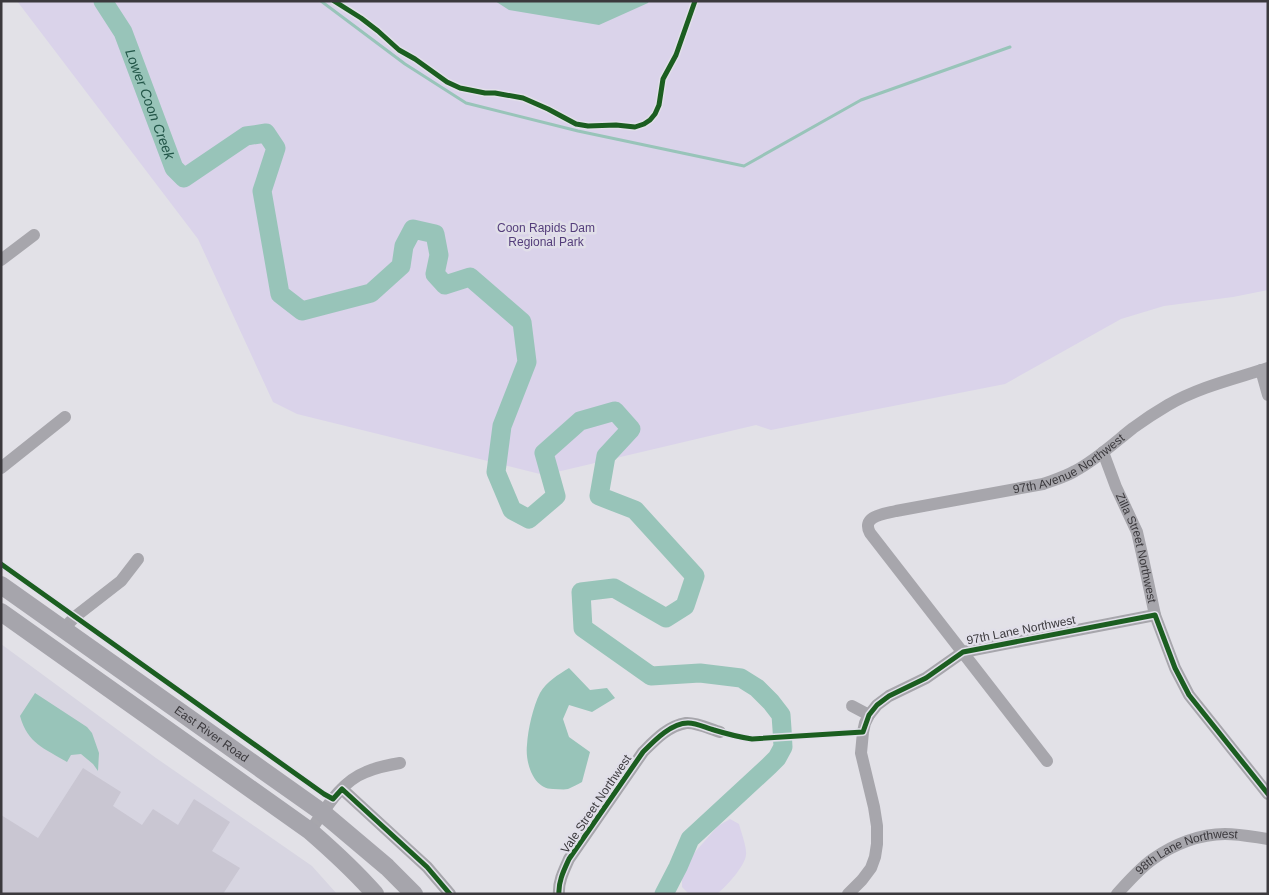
<svg xmlns="http://www.w3.org/2000/svg" width="1269" height="895" font-family="Arial,sans-serif">
<rect width="100%" height="100%" fill="#e2e1e7"/>
<path fill="#d7d5e1" d="M1,644L156,758L312,866L337,894H1Z"/>
<path fill="#dad3ea" d="M17,1H1268V290L1233,297L1164,306L1121,319L1005,384L771,430L756,425L544,475L297,414L273,402L198,239Z
M730,819L739,824C741,832 747,847 746,855C745,866 726,887 717,894H689L682,887V874L688,860L718,826Z"/>
<path fill="#98c4b9" d="M495,1H649L648,3L599,25L509,10Z
M569,668L590,690L607,688L615,698L592,712L569,705L563,719L569,737L590,752L582,782C578,784 573,787 568,789C564,790 558,789 553,789C533,789 525,762 527,745C528,729 533,707 540,693C547,681 558,675 569,668Z
M35,693L87,727L92,733L99,753L98,771L93,764L81,754L71,755L67,762C44,748 28,744 20,716Z"/>
<g fill="none" stroke-linecap="round" stroke-linejoin="round">
<path stroke="#98c4b9" stroke-width="3" d="M321,1L405,64L466,103L578,131L744,166L861,100L1010,47"/>
<path stroke="#98c4b9" stroke-width="19" id="s1" d="M103,1L123,32L174,168L184,178L246,136L266,133L276,148L262,191L280,294L302,311L371,293L401,266L404,246L413,229L435,234L439,255L435,274L445,285L470,277L522,322L527,362L502,426L496,472L512,510L529,519L556,496L544,453L580,421L615,411L631,429L606,456L599,496L635,510L695,576L685,606L666,618L614,588L581,592L583,628L651,676L700,673L741,678L757,688L771,702L781,715L782,729L783,747L777,758L769,766L690,839L678,867L664,894"/>
</g>
<path fill="#c9c6d2" d="M83,768L121,792L113,806L142,825L153,809L178,825L194,799L230,822L212,851L240,868L223,894H1V815L38,838Z"/>
<g fill="none" stroke-linecap="round" stroke-linejoin="round">
<g stroke="#a7a6ac" stroke-width="12">
<path d="M1,260L34,235"/>
<path d="M1261,370L1268,395"/>
<path id="s2" d="M1103,452L1116,487L1137,532L1142,554L1155,615L1175,668L1189,695L1268,794"/>
<path d="M1,468L65,417"/>
<path d="M64,628L76,616L121,581L138,559"/>
<path d="M852,706L869,715"/>
<path id="s3" d="M1047,761L870,533C861,516 884,514 896,511L1043,484C1054,480 1065,477 1075,471C1096,460 1114,443 1133,428C1144,420 1156,412 1168,405C1199,387 1234,379 1268,368"/>
<path d="M342,789L427,867L450,894"/>
<path d="M310,831C325,810 340,782 366,772C377,767 388,765 400,763"/>
<path d="M559,894C558,882 564,870 569,859L643,752C655,740 668,726 686,723C696,722 710,729 720,732"/>
<path d="M848,894L862,880L871,868L875,857L877,844V826L874,807L861,753L863,732L865,723L869,715L877,705L889,696L926,678L963,652L1155,615"/>
<path id="s4" d="M1117,894C1128,882 1140,868 1153,859C1174,844 1200,834 1225,834C1240,834 1254,837 1268,839"/>
</g>
<g stroke="#a6a5ac" stroke-width="18">
<path id="s5" d="M1,585L323,813L387,867L414,894"/>
<path d="M1,612L310,831C333,851 355,871 375,894"/>
</g>
<defs>
<path id="cycleway" d="M334,1L361,18L378,31L399,50L415,59L447,82L460,88L485,93H495L523,98L548,109L576,124L588,126L616,125L635,127L644,124L650,120L655,114L659,105L663,79L676,55L695,1
M1,564L324,794L333,799L342,789L427,867L450,894
M559,894C558,882 564,870 569,859L643,752C654,741 671,723 688,723C697,723 706,728 714,730C727,734 739,737 752,739L863,732L869,715L877,705L889,696L926,678L963,652L1155,615L1175,668L1189,695L1268,794"/>
</defs>
<use href="#cycleway" stroke="#e1dfe9" stroke-width="8"/>
<use href="#cycleway" stroke="#1b5e20" stroke-width="5"/>
</g>
<g text-anchor="middle" dominant-baseline="central" stroke-width="5" stroke-linejoin="round" paint-order="stroke">
<g font-size="12" fill="#543e7b" stroke="#e1dfe9">
<text x="546" y="228">Coon Rapids Dam<tspan x="546" dy="14">Regional Park</tspan></text>
</g>
<g font-size="12" fill="#3b393d" stroke="#e1dfe9">
<text stroke="none"><textPath href="#s3" startOffset="511">97th Avenue Northwest</textPath></text>
<text stroke="none"><textPath href="#s2" startOffset="102">Zilla Street Northwest</textPath></text>
<text transform="translate(1021 630) rotate(-11)">97th Lane Northwest</text>
<text stroke="none"><textPath href="#s5" startOffset="258">East River Road</textPath></text>
<text transform="translate(596 804) rotate(-56)">Vale Street Northwest</text>
<text stroke="none"><textPath href="#s4" startOffset="85">98th Lane Northwest</textPath></text>
</g>
<g font-size="14" font-style="italic" fill="#225648" stroke="#e1dfe9">
<text stroke="none"><textPath href="#s1" startOffset="114">Lower Coon Creek</textPath></text>
</g>
</g>
<rect width="1269" height="895" fill="none" stroke="#3b393d" stroke-width="5"/>
</svg>
